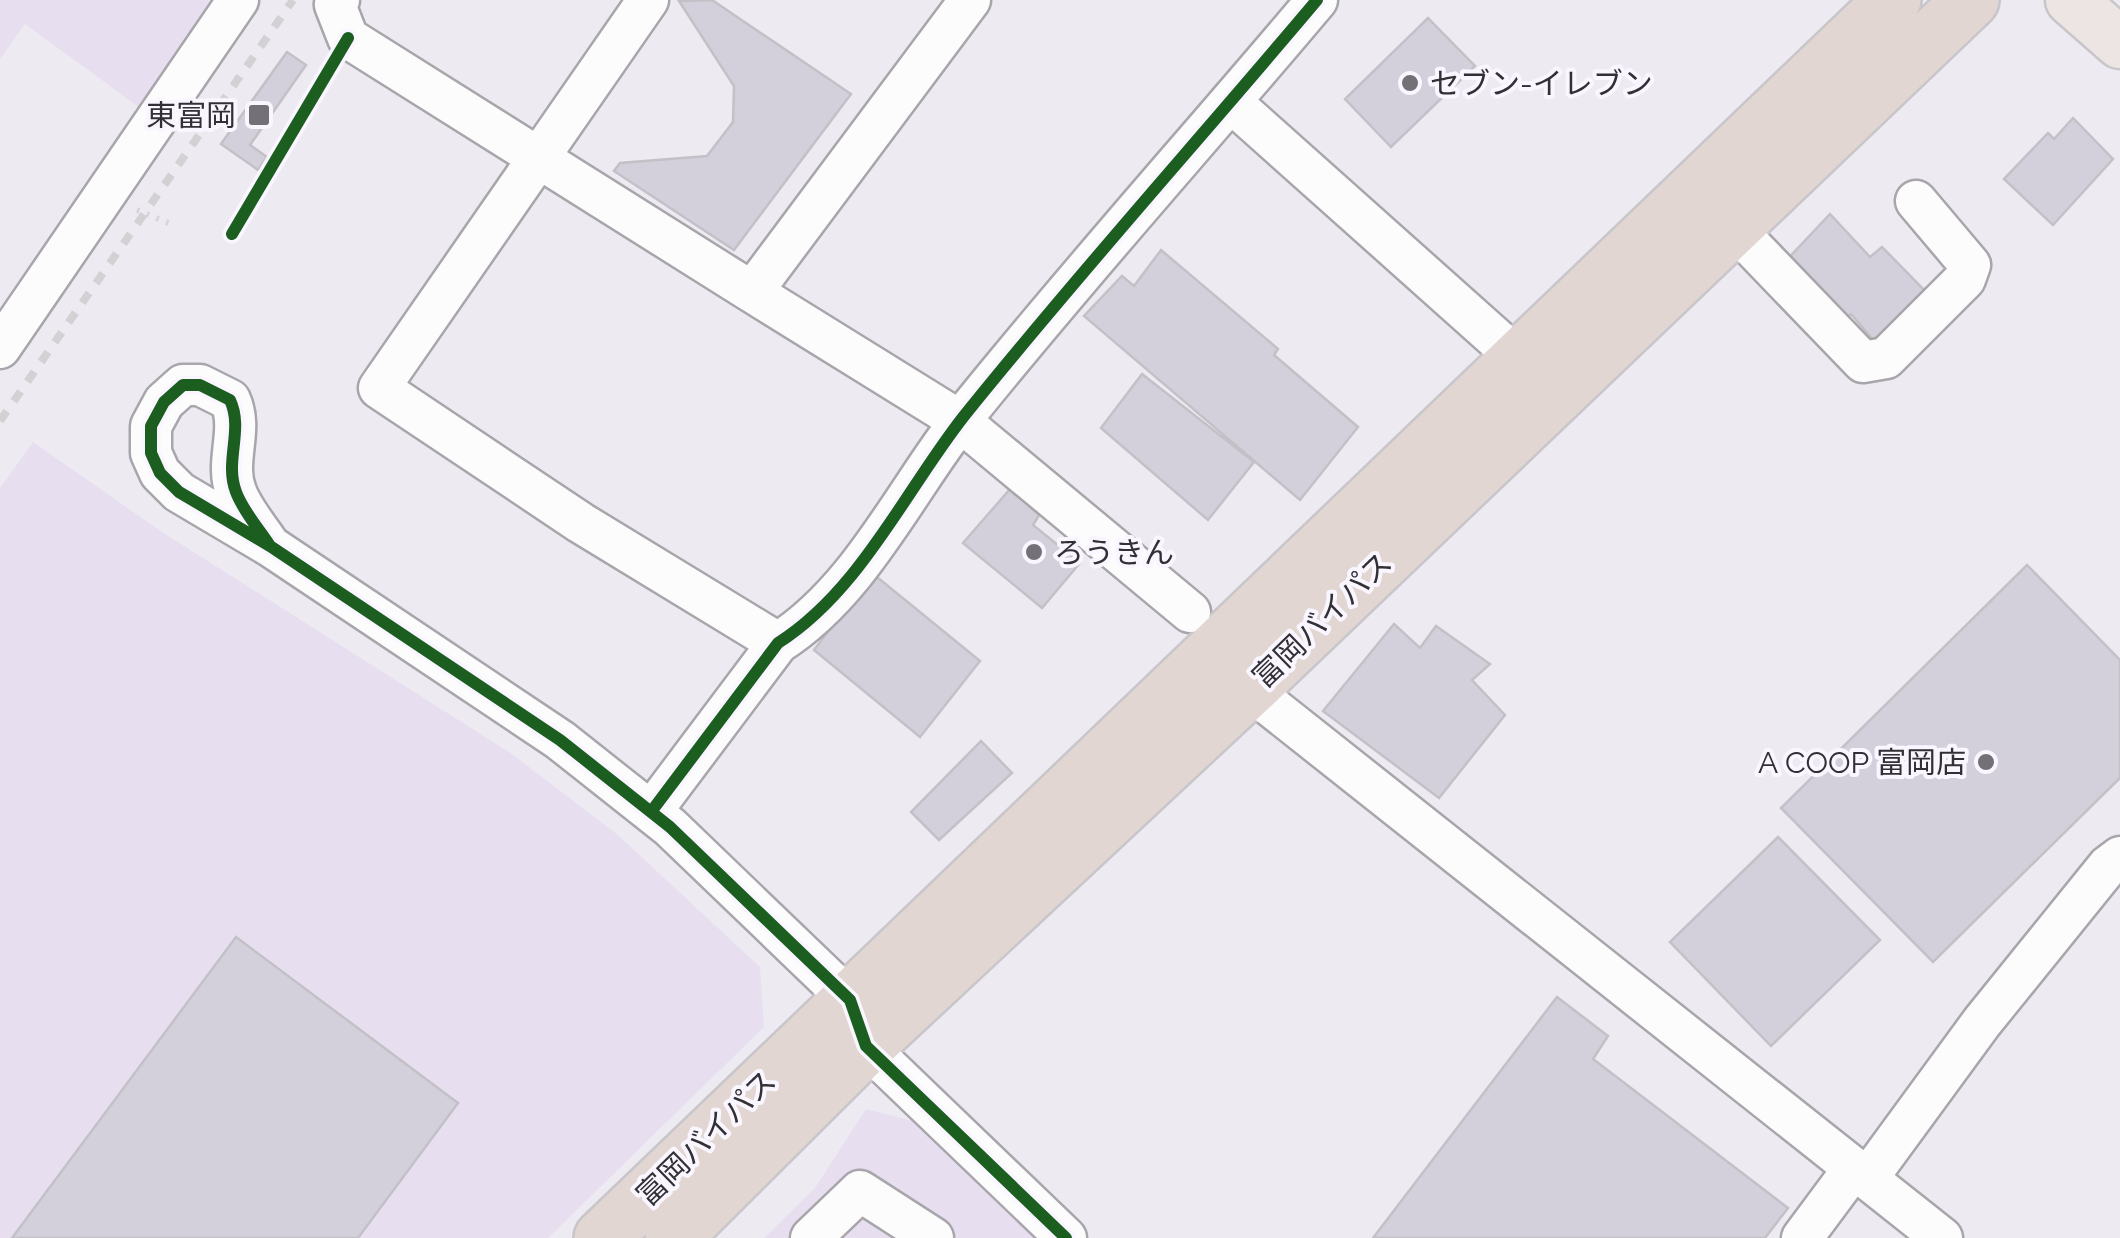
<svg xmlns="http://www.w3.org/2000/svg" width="2120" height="1238" font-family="Raleway,'Noto Sans JP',sans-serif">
<rect width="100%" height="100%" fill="#eeeaf2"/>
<path fill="#e7dfef" d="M0,0H214L140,108L25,24L0,59Z
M33,442L162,532L512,754L618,835L760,967L764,1027L548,1238H0V488Z
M866,1109L921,1123L1036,1238H764L815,1188Z"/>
<path fill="#d3d0db" stroke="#c3c1c7" stroke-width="2.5" d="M712,0L851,94L734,250L614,171L620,163L707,156L733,122L734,86L679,1Z
M1428,18L1475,66L1391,147L1345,99Z
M287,52L306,65L250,145L267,157L258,170L221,144Z
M2073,118L2113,159L2053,225L2004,179L2048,133L2054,139Z
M1830,214L1870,257L1882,247L1933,299L1881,349L1851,314L1839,328L1781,266Z
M1161,250L1278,349L1274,355L1358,427L1300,500L1084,316L1122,276L1134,286Z
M1142,374L1254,462L1208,520L1101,428Z
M1017,481L1046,504L1033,525L1080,563L1042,608L963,543Z
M2027,565L2120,660V778L1933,962L1781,808Z
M872,573L980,661L920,737L814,650Z
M1394,624L1420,648L1436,626L1490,664L1472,680L1505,715L1439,798L1323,711Z
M981,741L1012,773L939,840L911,812Z
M1778,837L1880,940L1771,1046L1670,942Z
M236,937L458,1103L358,1238H12Z
M1557,997L1608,1036L1593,1059L1788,1208L1765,1238H1373Z"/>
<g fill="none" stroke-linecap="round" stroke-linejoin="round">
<defs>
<path id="minor" d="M339,0L335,5L348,38L752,292
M648,0L379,388L581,523L778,643
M970,0L752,292L960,421L1190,612
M1231,102L1520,360
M1733,227L1863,362L1886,358L1965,279L1970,265L1916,201
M0,348L238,0
M270,546C259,529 243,511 236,492C224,461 244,430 230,400L200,385H183L164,402L151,426V453L160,473L179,492L270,546L560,740L670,827L850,1000L866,1046L1066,1238
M1249,689L1942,1238
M651,812L778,643C860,591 905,491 964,416C1078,274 1200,139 1317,0
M1867,1179L1982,1022L2108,866L2120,857
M811,1238L860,1191L933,1238
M1802,1238L1854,1168"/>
<path id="major" d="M2071,0L2120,43"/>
<path id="highway" d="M602,1238L1893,0
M673,1238L866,1046L1249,689L1971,0"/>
</defs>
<use href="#minor" stroke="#a8a5ab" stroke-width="45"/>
<use href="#major" stroke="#c8c6ca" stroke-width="55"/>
<use href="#highway" stroke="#c8c6ca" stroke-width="60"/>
<path stroke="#d5d4d7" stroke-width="6" stroke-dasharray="2.5 8" stroke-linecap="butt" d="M137,210L173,225"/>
<use href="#minor" stroke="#fcfcfd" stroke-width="40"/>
<use href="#major" stroke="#ece5e3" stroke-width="50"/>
<use href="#highway" stroke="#e1d6d1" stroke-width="55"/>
<path stroke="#d3d1d4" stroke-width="8" stroke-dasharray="12 12" stroke-linecap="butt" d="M0,421L293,0"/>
<defs>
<path id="cycleway" d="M232,234L348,38
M270,546C259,529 243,511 236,492C224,461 244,430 230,400L200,385H183L164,402L151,426V453L160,473L179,492L270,546L560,740L670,827L850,1000L866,1046L1066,1238
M651,812L778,643C860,591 905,491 964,416C1078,274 1200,139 1317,0"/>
</defs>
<use href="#cycleway" stroke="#faf6ff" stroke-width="19"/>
<use href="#cycleway" stroke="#1b5e20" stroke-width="12"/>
</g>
<g fill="#747077" stroke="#faf6ff" stroke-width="4">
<circle cx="1410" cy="83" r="10"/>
<rect x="247" y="103" width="24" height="24" rx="5"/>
<circle cx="1034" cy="552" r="10"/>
<circle cx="1986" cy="762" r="10"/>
</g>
<g text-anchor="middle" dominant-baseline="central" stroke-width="8" stroke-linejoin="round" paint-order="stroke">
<g font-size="30" fill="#322f35" stroke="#faf6ff" text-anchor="start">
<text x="1430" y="83">セブン-イレブン</text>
<text x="236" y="115" text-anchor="end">東富岡</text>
<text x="1054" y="552">ろうきん</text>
<text x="1966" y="762" text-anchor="end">A COOP 富岡店</text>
</g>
<g font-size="30" fill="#322f35" stroke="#faf6ff">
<text transform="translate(1322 620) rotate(-44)">富岡バイパス</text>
<text transform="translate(706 1138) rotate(-44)">富岡バイパス</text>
</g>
</g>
</svg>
